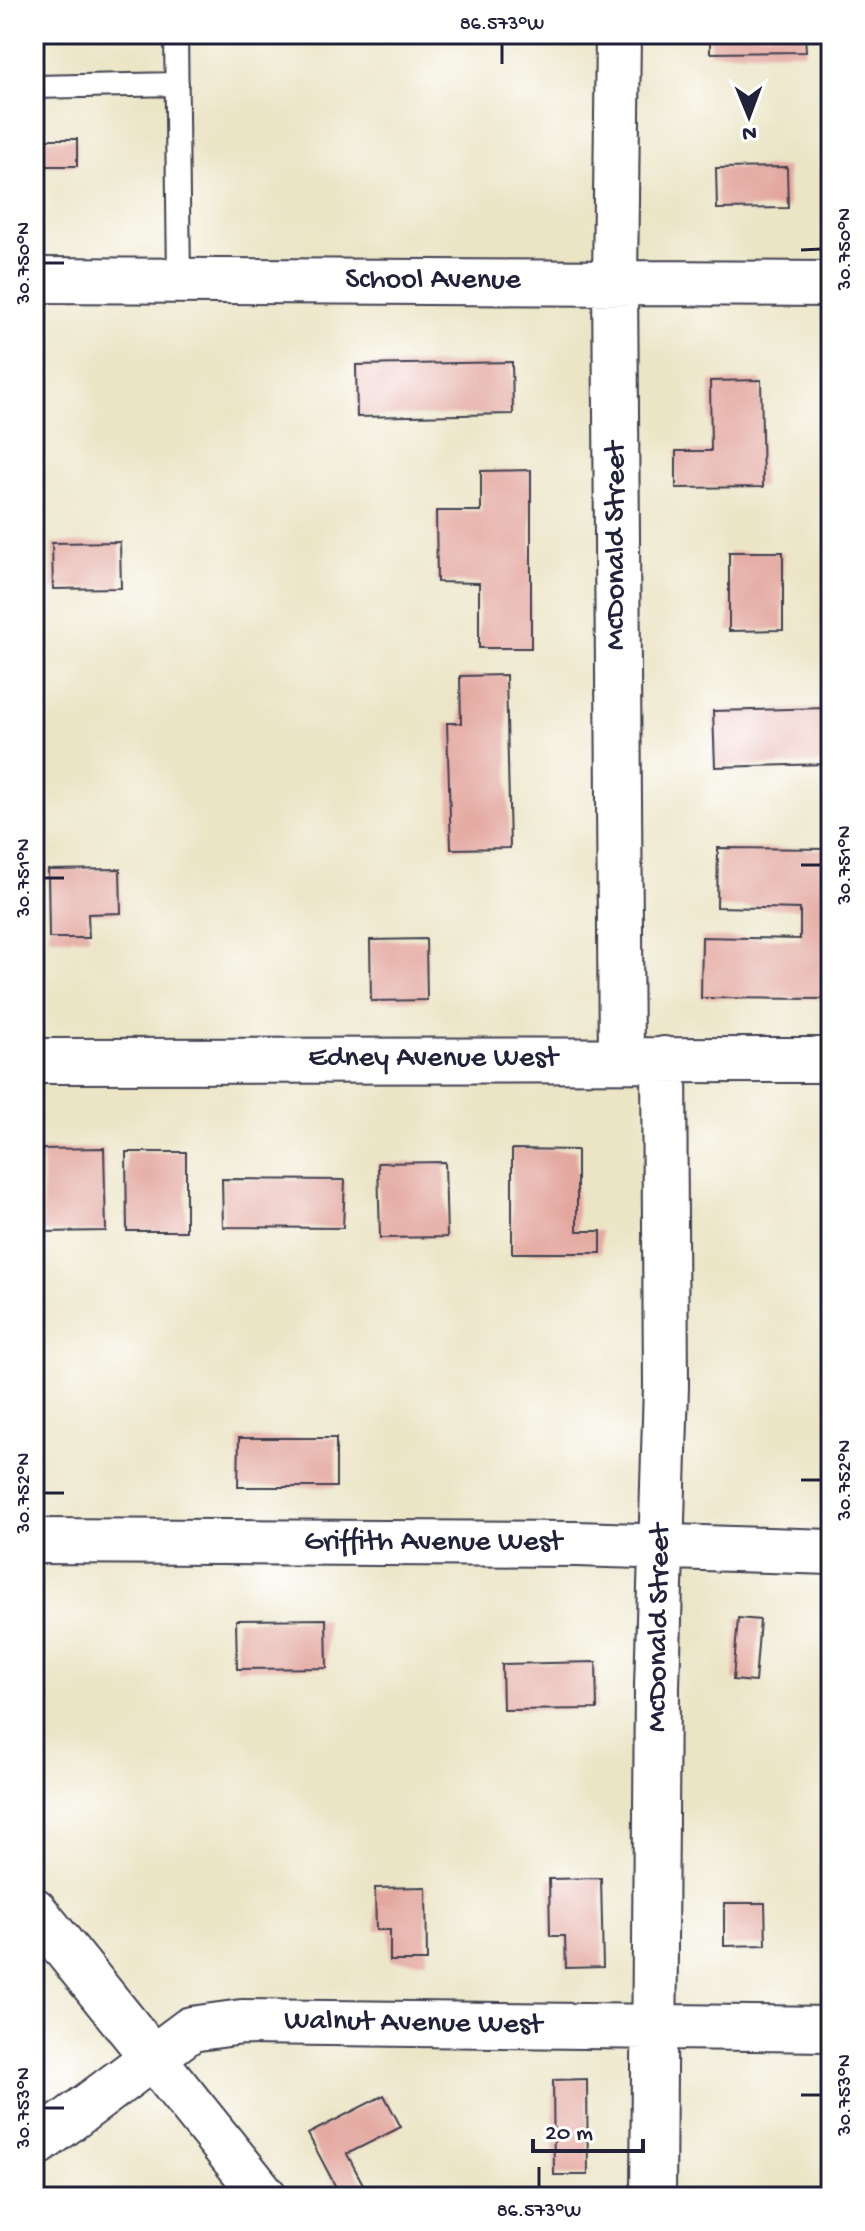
<svg xmlns="http://www.w3.org/2000/svg" width="865" height="2231" font-family="'Gochi Hand',sans-serif">
<rect width="100%" height="100%" fill="#fff"/>
<filter id="ink" filterUnits="userSpaceOnUse"><feTurbulence type="fractalNoise" baseFrequency=".0125" numOctaves="2"/><feDisplacementMap in="SourceGraphic" scale="16" xChannelSelector="R" yChannelSelector="G"/><feConvolveMatrix kernelMatrix="1 2 1 2 8 2 1 2 1" color-interpolation-filters="sRGB"/></filter>
<filter id="wash" filterUnits="userSpaceOnUse"><feTurbulence type="fractalNoise" baseFrequency=".006" numOctaves="4" result="noise"/><feDisplacementMap in="SourceGraphic" scale="32" xChannelSelector="R" yChannelSelector="G"/><feGaussianBlur stdDeviation="1.8" result="paint"/><feColorMatrix in="noise" values="0 0 0 0 0 0 0 0 0 0 0 0 0 0 0 0 0 1.4 0 .05"/><feComposite in="paint" operator="in"/></filter>
<g filter="url(#wash)">
<rect width="100%" height="100%" fill="#ebe4c5"/>
<g id="blocks">
<path fill="#e3a79f" d="M710,34H805L806,52L710,53Z
M34,139H77V166H34Z
M787,167L788,208L717,209L716,168Z
M512,362L513,414L357,417L356,365Z
M761,380L763,487L676,488V451H711L710,381Z
M531,470V648H479V583L437,582L436,511H481V471Z
M120,542L121,588L53,589L52,543Z
M729,552H783V630L729,631Z
M506,675L510,848L451,849L447,723H461L460,676Z
M825,708L827,764L715,767L713,711Z
M718,848L831,849V999L701,998L702,937L800,939V909L717,907Z
M120,869L121,913L88,914L89,938H49L48,870Z
M426,939L427,1000L371,1001L370,940Z
M104,1148L106,1231L43,1232L42,1149Z
M512,1149L577,1150V1231H601V1253H512Z
M126,1152H186V1231H127Z
M445,1162L447,1237L380,1238L378,1163Z
M222,1179L345,1180L343,1228L223,1227Z
M239,1438H336V1487H238Z
M738,1618L760,1620L755,1682L733,1680Z
M326,1619L327,1668L237,1669L236,1620Z
M596,1662L597,1709L503,1710L502,1664Z
M601,1878L603,1967L566,1968L565,1936H550L549,1879Z
M426,1887L427,1961H390V1930H376L375,1888Z
M724,1903H765L766,1945L724,1946Z
M587,2079L588,2175H554L553,2080Z
M384,2095L401,2127L347,2154L364,2186L341,2197L308,2134Z"/>
</g>
</g>
<g filter="url(#ink)">
<use href="#blocks" fill-opacity="0" stroke="#403f50" stroke-width="2"/>
<g fill="none" stroke-linecap="round" stroke-linejoin="round">
<defs>
<path id="lane" d="M176,34L179,280
M34,87L177,84"/>
<path id="street" d="M618,34L615,281L621,1059
M34,280L831,284
M34,1061L831,1060
M34,1541L577,1544L831,1552
M34,1910L265,2197
M34,2146L191,2029L242,2022L831,2029
M653,2197L657,1687L666,1386L664,1059"/>
</defs>
<use href="#lane" stroke="#403f50" stroke-width="26"/>
<use href="#street" stroke="#403f50" stroke-width="48"/>
<use href="#lane" stroke="#fff" stroke-width="22"/>
<use href="#street" stroke="#fff" stroke-width="44"/>
</g>
</g>
<path fill="none" stroke="#22223b" stroke-width="3" d="M502,44V64M801,250L821,249M44,263H64M801,865H821M44,878H64M801,1480H821M44,1493H64M801,2095H821M44,2108H64M539,2167V2187"/>
<g text-anchor="middle" dominant-baseline="central" stroke-width="7" stroke-linejoin="round" paint-order="stroke">
<g font-size="30" fill="#22223b" stroke="#fff">
<text x="433" y="281">School Avenue</text>
<text transform="translate(617 546) rotate(-90)">McDonald Street</text>
<text x="433" y="1059">Edney Avenue West</text>
<text x="433" y="1543">Griffith Avenue West</text>
<text transform="translate(660 1628) rotate(-89)">McDonald Street</text>
<text transform="translate(413 2024) rotate(1)">Walnut Avenue West</text>
</g>
</g>
<rect width="865" height="2231" fill="none" stroke="#fff" stroke-width="88"/>
<g transform="translate(749 116) rotate(179)" stroke="#ffffff" stroke-width="6" paint-order="stroke">
<path d="M0-6L14 30L0 20L-14 30Z" fill="#22223b"/>
<text y="-12" font-size="22" font-weight="bold" text-anchor="middle" fill="#22223b">N</text>
</g>
<path d="M533 2139v12h110v-12" fill="none" stroke="#22223b" stroke-width="4"/>
<text x="545" y="2139" font-size="24" fill="#22223b" stroke="#ffffff" stroke-width="6" paint-order="stroke">20 m</text>
<rect x="44" y="44" width="777" height="2143" fill="none" stroke="#22223b" stroke-width="3"/>
<g font-size="20" text-anchor="middle" fill="#22223b">
<text x="502" y="29">86.573°W</text>
<text transform="translate(843 249) rotate(-90)" y="7">30.750°N</text>
<text transform="translate(22 263) rotate(-90)" y="7">30.750°N</text>
<text transform="translate(843 865) rotate(-90)" y="7">30.751°N</text>
<text transform="translate(22 878) rotate(-90)" y="7">30.751°N</text>
<text transform="translate(843 1480) rotate(-90)" y="7">30.752°N</text>
<text transform="translate(22 1493) rotate(-90)" y="7">30.752°N</text>
<text transform="translate(843 2095) rotate(-90)" y="7">30.753°N</text>
<text transform="translate(22 2108) rotate(-90)" y="7">30.753°N</text>
<text x="539" y="2216">86.573°W</text>
</g>
</svg>
